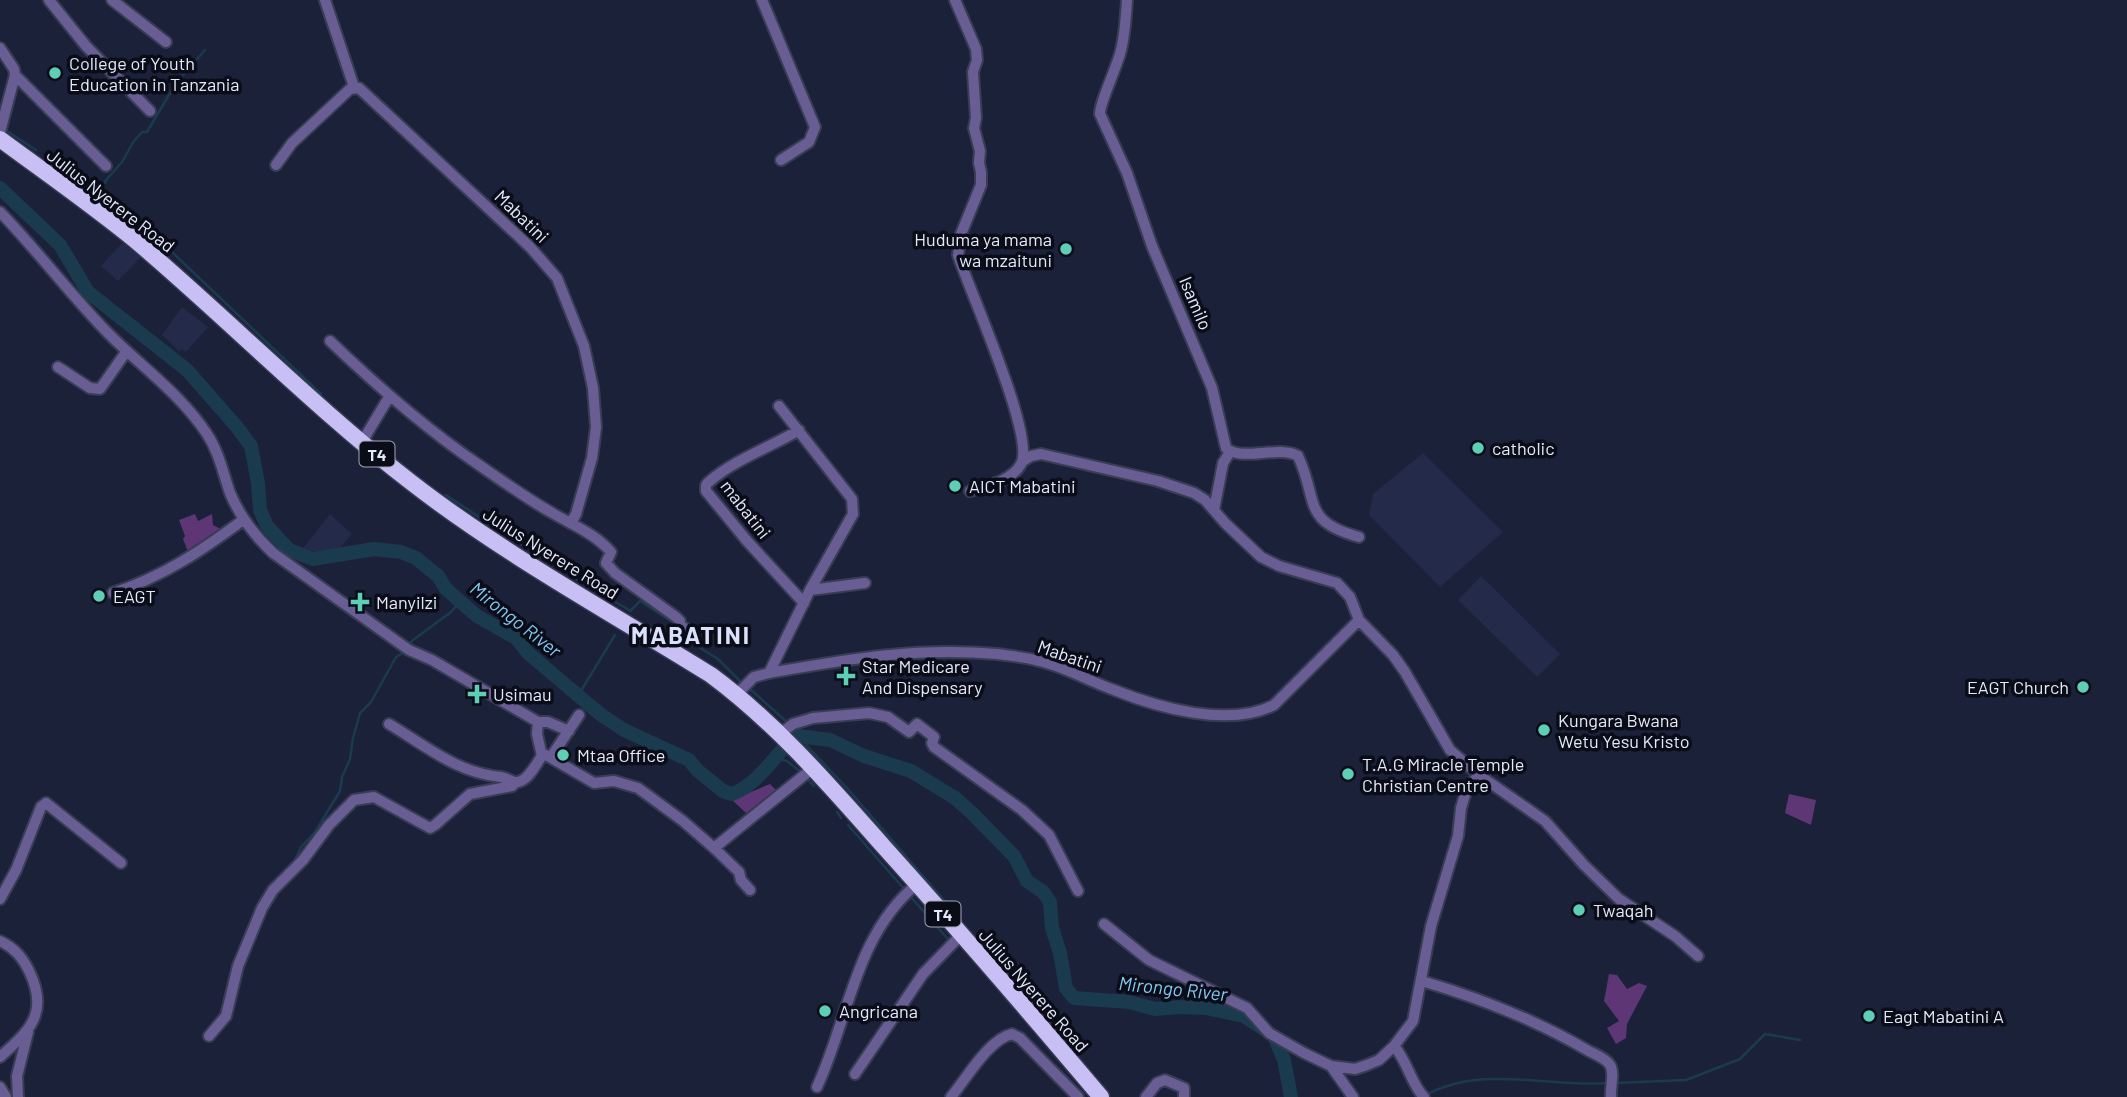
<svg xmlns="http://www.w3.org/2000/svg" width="2127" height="1097" font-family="Barlow,sans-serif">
<rect width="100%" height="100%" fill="#1c213a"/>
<path fill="#242a49" d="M122,243L142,256L118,281L101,266Z
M182,307L208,327L186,352L182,349L179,351L162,335Z
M1423,453L1503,532L1440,587L1369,515L1373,494Z
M330,514L352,534L338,550L300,552Z
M1481,576L1560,654L1537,677L1458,600Z"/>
<path fill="#5e3575" d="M195,514L198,521L212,514L213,525L225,531L189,554L183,539L185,536L179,520Z
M770,784L777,791L746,813L732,800Z
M1789,794L1816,800L1811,825L1785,813Z
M1609,974L1617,975L1627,989L1639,983L1647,986L1627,1024L1626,1038L1616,1044L1607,1028L1619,1021L1604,1001Z"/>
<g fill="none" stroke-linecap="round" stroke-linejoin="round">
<path stroke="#193b4d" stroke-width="2.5" d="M205,50L176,83L147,132H142L134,141L122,162L107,179L96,197L152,233L321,394
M4,129L36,150
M446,495L509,537L541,557L551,560L579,581L631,611
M631,610L640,601L677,625
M684,632L686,639L718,659L741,682
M409,645L413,640L451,612L461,601
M750,689L789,724
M579,694L615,635
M794,728L801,735
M805,736V743L809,748L847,788L961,920
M775,758L787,761L802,773
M808,780L814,786
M837,812L841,818
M848,825L906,891
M294,862L301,847L315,832L340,791L342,777L350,759L353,738L360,713L371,702L396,657L403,653
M910,896L947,938
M1615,1083L1686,1080L1740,1059L1765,1034L1800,1040
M1426,1095C1482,1064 1548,1088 1609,1083"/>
<path stroke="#193b4d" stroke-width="14" d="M0,188L60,245L88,292L187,370L237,427L251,446L258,483L260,510L267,526L289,550L313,559L374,549L401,552L416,558L438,576L446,589L477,616L516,638L528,653L600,714L624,730L689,760L697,770L723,791L732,794C752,787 767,767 781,751
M799,736L830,740L864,756L911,771L955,798L972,813L1014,856L1027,881L1043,892L1050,902L1052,928L1060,953L1066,988L1074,998L1129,1002L1155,1009L1180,1007L1206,1008L1244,1016L1274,1036L1284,1060L1291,1097"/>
<defs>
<path id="minor" d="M49,0L86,46L150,111
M112,0L166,42
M325,0L354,87
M762,0L815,127L809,142L781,160
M955,0L976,49L977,60L973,72L976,118L974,128L980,151L979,163L981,172V185L961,234L958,255C969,290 1036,437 1021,464C1012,481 987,486 970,491
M1127,0C1126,17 1125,34 1121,50C1118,65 1099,104 1100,114L1127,173L1152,246L1212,388L1226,448C1242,462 1278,445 1298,456C1319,501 1301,521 1359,537
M0,48L14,69L15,75L0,132
M15,75L106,166
M276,165L292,143L350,89L359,88L530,247L557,278L584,346L593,388L596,427L592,458L576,514L571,523
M0,212C37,250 69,293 106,331C139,365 181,394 207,434C219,452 223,473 230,493C240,517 255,536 273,553L409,650L432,660L538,722L537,734L542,756
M330,341C378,387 427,430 482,467C505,483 529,500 554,514C575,526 595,534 611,552L606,563L615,573L676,617L680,621V625L689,631
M58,367L90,388L100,389L126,352
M799,430C771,447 734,460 710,481C705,485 706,485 706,491L747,541L804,603
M362,442L389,397
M1023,461L1031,456L1041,454L1158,481L1194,493L1205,500L1225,523L1261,557L1279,566L1337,583L1350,597L1359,620L1393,655L1405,672L1450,750L1479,775L1545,821L1584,865L1619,899L1675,936L1698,956
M1214,510L1223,463L1230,452
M810,590L865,583
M113,593C164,576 201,551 243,520
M769,673L810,590L853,514L852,499L779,406
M737,694L754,677L769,673C849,659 915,647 997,654C1011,656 1026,657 1039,661C1065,667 1089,681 1114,690C1159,708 1229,728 1274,705L1359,620
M538,722H548L569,731
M389,724C426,746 457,773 501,777C509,778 513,785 521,781C530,777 536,764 542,756L546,755L594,783L614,781L638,788L683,821L714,848L739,872L741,880L750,890
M780,734L793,724L813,718L869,713L888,717L909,732L917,724L934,737L932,743L934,747L1022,810L1049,835L1078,891
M551,757L579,715
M714,848L813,768
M0,899L16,870L41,807L46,803L121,863
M1104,924L1149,960L1247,1008L1269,1033L1304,1053L1331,1066L1355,1069L1367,1065L1379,1060L1394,1046L1413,1021L1431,926L1458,836L1461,808L1467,788L1479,775
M0,941C15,948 23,958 30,973C49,1014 29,1031 0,1057
M1422,981C1479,998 1536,1020 1587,1050C1594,1054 1606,1058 1610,1065C1615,1073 1610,1087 1611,1097
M209,1036L226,1016L238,966L262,908L273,890L303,860L329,825L354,800L374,797L430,828L435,825L470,794L512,786L515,783
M1394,1046C1408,1062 1411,1084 1424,1097
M1331,1066L1353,1097
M855,1074L923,974L961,935
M0,1087L6,1097
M817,1087C849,1018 855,935 917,884
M18,1097L17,1076L28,1032
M951,1097C966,1079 989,1039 1012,1034L1020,1038L1078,1097
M1146,1097L1157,1083L1165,1080L1184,1088V1097"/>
<path id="highway" d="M0,139C46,173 92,205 136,241C229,320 315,408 412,483C505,555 610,612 711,675C777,724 830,786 884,847C958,929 1030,1013 1101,1097"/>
</defs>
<use href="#minor" stroke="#383d55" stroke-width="14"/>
<use href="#highway" stroke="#383d55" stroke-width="19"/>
<use href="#minor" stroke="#695e94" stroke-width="10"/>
<use href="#highway" stroke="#c8bff4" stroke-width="16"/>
</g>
<g fill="#5eceb7" stroke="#0a0c17" stroke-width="2.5">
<circle cx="55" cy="73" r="7"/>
<circle cx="1066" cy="249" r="7"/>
<circle cx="1478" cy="448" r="7"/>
<circle cx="955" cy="486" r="7"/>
<circle cx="99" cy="596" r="7"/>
<path d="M356.5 591.5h7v7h7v7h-7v7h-7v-7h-7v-7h7z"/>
<path d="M842.5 665.5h7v7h7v7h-7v7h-7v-7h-7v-7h7z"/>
<circle cx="2083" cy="687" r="7"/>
<path d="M473.5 683.5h7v7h7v7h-7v7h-7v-7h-7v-7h7z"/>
<circle cx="1544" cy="730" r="7"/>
<circle cx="563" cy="755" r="7"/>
<circle cx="1348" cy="774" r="7"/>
<circle cx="1579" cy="910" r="7"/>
<circle cx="825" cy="1011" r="7"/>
<circle cx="1869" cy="1016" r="7"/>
</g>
<g text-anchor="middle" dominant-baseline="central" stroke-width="7" stroke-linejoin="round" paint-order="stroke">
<g fill="#0a0c17" stroke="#a3a7b6" stroke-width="2">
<rect x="359.5" y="441.5" width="35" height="25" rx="5"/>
<rect x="925.5" y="901.5" width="35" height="25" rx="5"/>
</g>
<g font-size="16" font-weight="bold" fill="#e5e9fa">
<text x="377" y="454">T4</text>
<text x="943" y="914">T4</text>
</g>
<g font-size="18" fill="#e5e9fa" stroke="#0a0c17" text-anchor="start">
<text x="69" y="63">College of Youth<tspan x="69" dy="21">Education in Tanzania</tspan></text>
<text x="1052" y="239" text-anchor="end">Huduma ya mama<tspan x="1052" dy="21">wa mzaituni</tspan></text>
<text x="1492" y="448">catholic</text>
<text x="969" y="486">AICT Mabatini</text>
<text x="113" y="596">EAGT</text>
<text x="376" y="602">Manyilzi</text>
<text x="862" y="666">Star Medicare<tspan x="862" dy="21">And Dispensary</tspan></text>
<text x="2069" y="687" text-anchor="end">EAGT Church</text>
<text x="493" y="694">Usimau</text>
<text x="1558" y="720">Kungara Bwana<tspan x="1558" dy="21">Wetu Yesu Kristo</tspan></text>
<text x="577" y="755">Mtaa Office</text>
<text x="1362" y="764">T.A.G Miracle Temple<tspan x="1362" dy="21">Christian Centre</tspan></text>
<text x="1593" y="910">Twaqah</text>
<text x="839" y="1011">Angricana</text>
<text x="1883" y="1016">Eagt Mabatini A</text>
</g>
<g font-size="18" fill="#e5e9fa" stroke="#0a0c17">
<text transform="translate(111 200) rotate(38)">Julius Nyerere Road</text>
<text transform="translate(522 216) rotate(44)">Mabatini</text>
<text transform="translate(1196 303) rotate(67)">Isamilo</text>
<text transform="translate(746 509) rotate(52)">mabatini</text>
<text transform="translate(551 553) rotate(32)">Julius Nyerere Road</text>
<text transform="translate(1070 656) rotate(19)">Mabatini</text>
<text transform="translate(1034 990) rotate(49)">Julius Nyerere Road</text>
</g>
<g font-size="19" font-style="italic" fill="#81caf4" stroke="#0a0c17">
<text transform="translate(516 619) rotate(38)">Mirongo River</text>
<text transform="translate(1173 988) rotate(6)">Mirongo River</text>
</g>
<g font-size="24" font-weight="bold" letter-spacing="2" fill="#dae1fc" stroke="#0a0c17">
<text x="691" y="634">MABATINI</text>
</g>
</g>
</svg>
